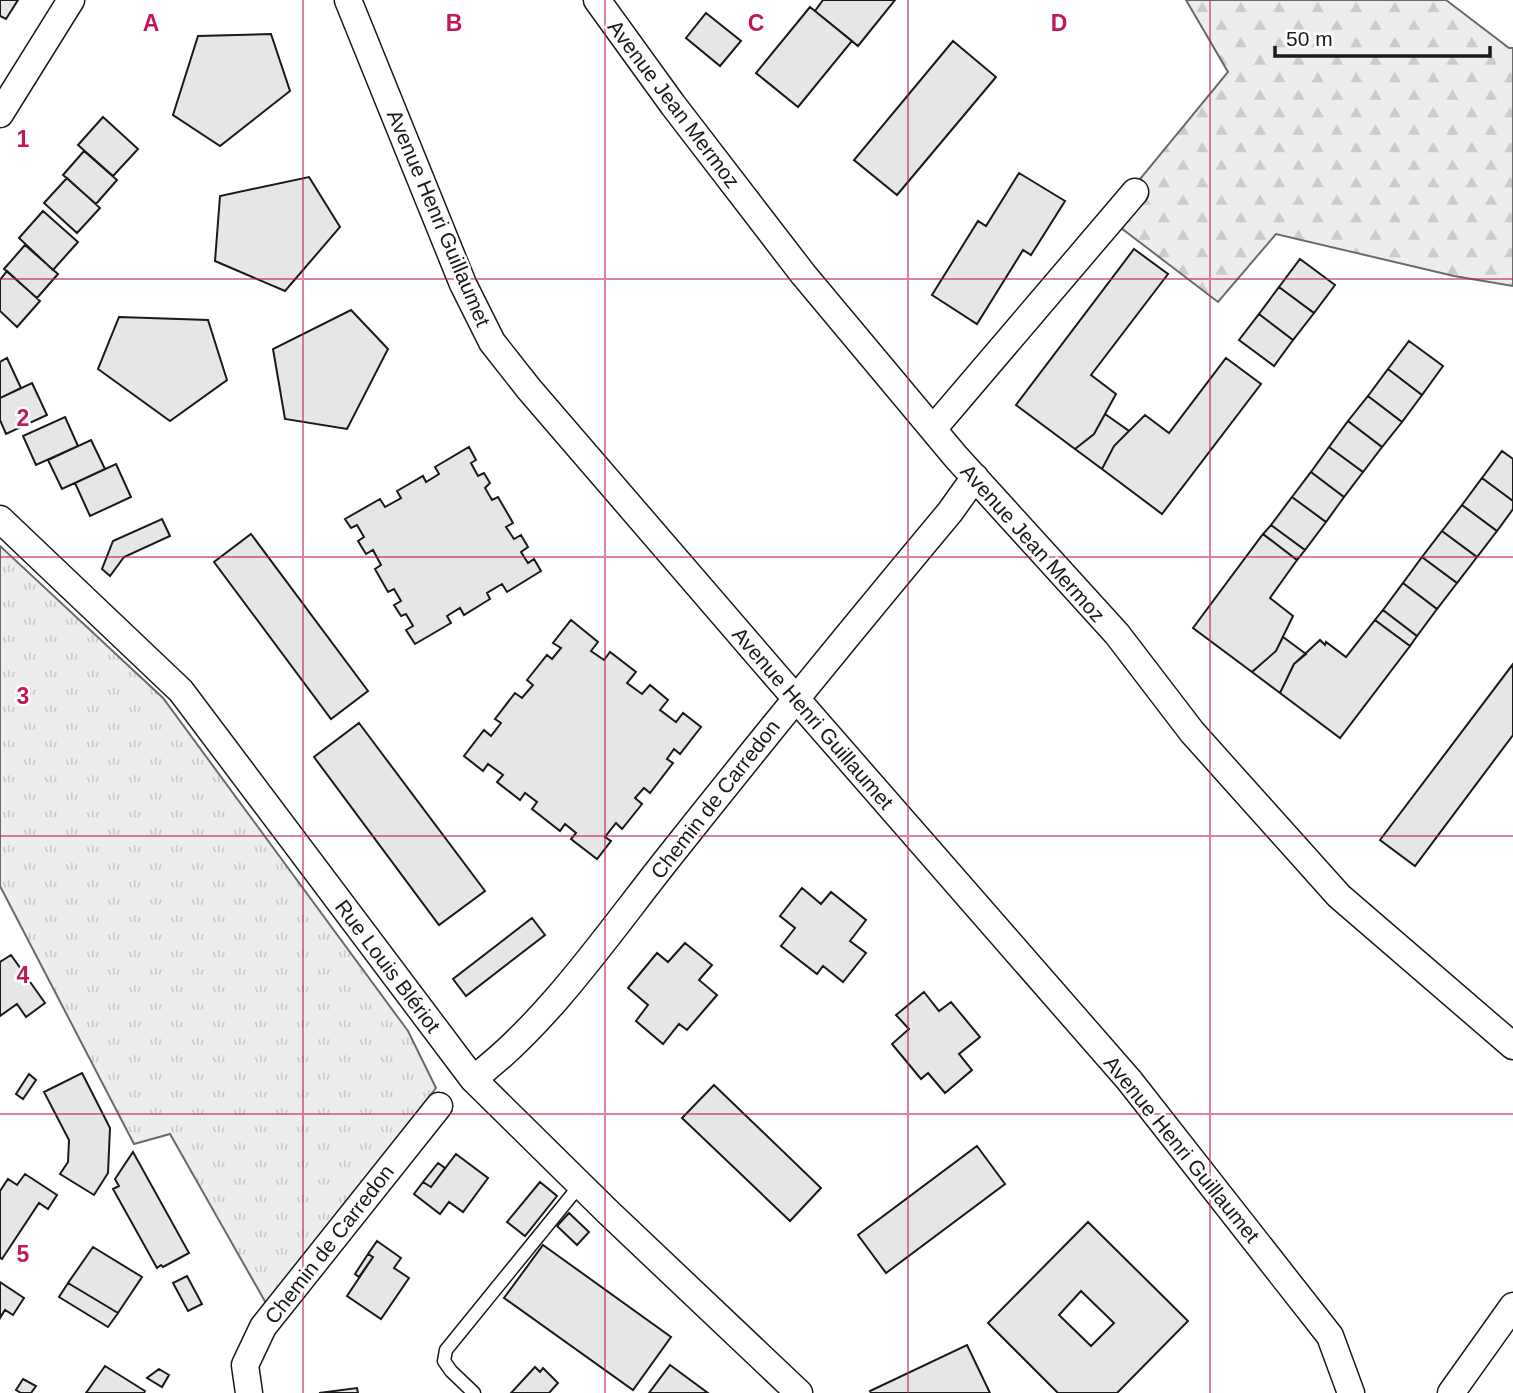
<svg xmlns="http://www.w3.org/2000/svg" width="1513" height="1393" font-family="Arial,sans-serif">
<defs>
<pattern id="grass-tufts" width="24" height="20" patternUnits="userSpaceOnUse" patternTransform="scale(1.75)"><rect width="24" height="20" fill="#ededed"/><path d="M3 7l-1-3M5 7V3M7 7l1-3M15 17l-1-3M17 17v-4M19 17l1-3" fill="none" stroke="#cbcbcb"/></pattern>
<pattern id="forest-firs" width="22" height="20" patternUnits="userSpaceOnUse" patternTransform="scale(1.75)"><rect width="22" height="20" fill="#ededed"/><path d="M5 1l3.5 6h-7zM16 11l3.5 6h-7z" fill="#cbcbcb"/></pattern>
</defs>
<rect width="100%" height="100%" fill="#fff"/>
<path fill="url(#grass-tufts)" stroke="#6a6a6a" stroke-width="2" d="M0,546L163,698L408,1031L436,1088L267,1305L170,1134L134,1144L0,886Z"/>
<path fill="url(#forest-firs)" stroke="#6a6a6a" stroke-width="2" d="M1186,0H1446L1509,48H1513V286L1454,276L1276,234L1218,302L1108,218L1228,72Z"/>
<path fill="#e6e6e6" stroke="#1a1a1a" stroke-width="2" fill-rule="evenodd" d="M0,0H18L6,19L0,16Z
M823,0H895L858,46L815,11Z
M810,7L852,41L798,107L756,73Z
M706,13L741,41L720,66L686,38Z
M271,34L290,91L220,146L173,115L198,36Z
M953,41L996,77L897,195L854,160Z
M103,117L138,149L113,176L78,145Z
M84,151L117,180L96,204L63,175Z
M1019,173L1065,201L1031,255L1023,250L977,324L932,295L978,221L986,226Z
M309,177L340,227L285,291L215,261L220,196Z
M67,178L100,208L77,233L44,203Z
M43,211L78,242L53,270L19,238Z
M25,245L58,274L37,298L4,269Z
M1134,249L1168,274L1091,375L1116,394L1094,434L1075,449L1016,405Z
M1300,259L1335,285L1314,313L1279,287Z
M7,271L40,301L17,327L0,311V280Z
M1279,287L1314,313L1293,340L1259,314Z
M351,310L388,349L347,429L285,419L273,349Z
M1259,314L1293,340L1274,366L1239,340Z
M119,317L208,320L227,380L170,421L98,369Z
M1409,341L1443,366L1422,395L1388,369Z
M7,358L21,388L0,398V362Z
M1226,358L1261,384L1162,514L1102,469L1114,446L1145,415L1169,433Z
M1388,369L1422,395L1402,422L1368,396Z
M32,383L47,415L6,434L0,420V398Z
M1368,396L1402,422L1382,447L1348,421Z
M1105,414L1129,431L1114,446L1102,469L1075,449L1094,434Z
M65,417L78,446L36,465L23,436Z
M1348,421L1382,447L1363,472L1329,447Z
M91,440L105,469L62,489L48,460Z
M469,447L476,460L471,463L478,476L484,473L490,483L485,488L492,500L498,497L513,523L506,527L514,539L521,535L528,547L521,552L528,563L534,559L541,571L507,592L502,584L487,593L490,599L464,615L460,608L447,616L451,623L415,644L406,630L413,626L406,614L401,616L394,605L401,601L394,589L388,592L375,569L381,565L373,550L366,554L358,541L364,537L357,525L351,528L345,519L380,499L385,507L401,498L397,491L423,476L426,482L439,474L435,467Z
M1329,447L1363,472L1344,497L1311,472Z
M1502,451L1513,459V501L1482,478Z
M116,464L131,497L90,516L75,483Z
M1311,472L1344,497L1326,522L1292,497Z
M1482,478L1513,501V509L1497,531L1462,505Z
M1292,497L1326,522L1305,550L1271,525Z
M1462,505L1497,531L1477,557L1442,531Z
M162,519L170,536L124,557L110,576L102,569L113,541Z
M1271,525L1305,550L1297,560L1263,534Z
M1442,531L1477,557L1457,583L1422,557Z
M251,534L368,691L331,719L214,562Z
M1263,534L1297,560L1270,598L1293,616L1276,651L1252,672L1193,628Z
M1422,557L1457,583L1437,609L1403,583Z
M1403,583L1437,609L1417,636L1383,610Z
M1383,610L1417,636L1410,646L1375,620Z
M571,620L598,642L591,651L604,660L610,652L636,672L627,683L642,694L650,685L668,700L660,710L676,722L683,713L701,727L680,754L674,749L667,759L673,763L650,793L644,788L635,798L642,804L622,829L616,823L605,837L611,841L597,859L571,839L576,833L565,824L560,831L532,809L537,802L525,793L520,800L497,782L503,775L488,764L483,771L464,756L484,730L491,736L501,723L495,719L515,693L522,698L533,685L527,680L547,655L552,659L561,648L553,643Z
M1375,620L1410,646L1340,738L1280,693L1294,664L1320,640L1325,645L1326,642L1346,657Z
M1283,637L1306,654L1294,664L1280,693L1252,672L1276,651Z
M1513,664V735L1415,866L1380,840Z
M359,723L485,891L439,925L314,757Z
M802,888L821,904L831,892L866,920L850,941L866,953L843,982L823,966L817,974L781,946L795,928L780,916Z
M532,918L545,935L466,996L453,979Z
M685,943L712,965L699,980L717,995L687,1030L679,1024L663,1044L636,1021L648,1005L628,988L657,953L668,962Z
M11,955L45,1003L26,1017L17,1004L0,1016V962Z
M924,992L939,1011L951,1002L980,1037L959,1054L972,1070L945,1093L928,1073L921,1079L892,1044L909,1029L896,1015Z
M82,1073L110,1128L108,1173L94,1195L60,1174L68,1162L69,1140L44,1092Z
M29,1074L36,1080L23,1099L16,1094Z
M714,1085L821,1188L790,1221L682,1118Z
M977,1146L1005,1184L886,1273L858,1235Z
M133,1152L189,1253L163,1267L161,1265L157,1268L113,1189L119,1186L115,1179Z
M456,1154L488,1178L463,1212L449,1202L440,1214L414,1194L423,1182L431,1187Z
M438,1163L445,1168L431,1187L423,1182Z
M25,1174L57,1195L48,1209L39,1203L2,1259L0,1258V1191L8,1179L17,1185Z
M540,1182L557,1196L525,1236L507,1222Z
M569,1213L589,1232L577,1245L557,1226Z
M1088,1222L1188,1321L1117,1393H1058L988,1323ZM1081,1291L1114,1323L1091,1346L1059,1315Z
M377,1241L401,1258L394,1268L409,1278L381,1319L347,1296L373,1257L368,1254Z
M543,1245L671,1337L633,1390L504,1298Z
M93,1247L142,1277L118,1313L68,1283Z
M368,1254L373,1257L359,1277L355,1274Z
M187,1276L202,1304L188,1311L173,1283Z
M0,1282L24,1298L13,1315L5,1310L0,1318Z
M68,1283L118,1313L108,1327L59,1297Z
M967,1345L990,1393H871L870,1391Z
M670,1365L708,1393H649Z
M105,1366L145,1391L144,1393H86Z
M535,1367L540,1372L543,1368L558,1383L549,1393H511Z
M159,1369L169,1375L162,1387L147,1378Z
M23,1379L36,1386L31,1393H21L16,1390Z
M357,1388L358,1393H319Z"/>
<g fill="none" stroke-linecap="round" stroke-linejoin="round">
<defs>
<path id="lane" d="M474,1393L451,1371L444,1361L446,1350L580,1185"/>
<path id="street" d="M348,0L463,284L492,342L529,389L778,678L1129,1080L1330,1336L1351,1393
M597,0L673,105L803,274L956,457L1117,634L1192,732L1339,896L1513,1046
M0,114L71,0
M933,429L1135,192
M0,519L181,691L473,1079L608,1212L799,1393
M473,1079C548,1023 610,931 669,857C761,741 855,626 950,512L975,477
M249,1393L245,1365L263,1327L439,1106
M1451,1393L1513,1306"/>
</defs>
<use href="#lane" stroke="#1a1a1a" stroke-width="15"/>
<use href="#street" stroke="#1a1a1a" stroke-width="29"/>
<use href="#lane" stroke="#fff" stroke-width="12"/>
<use href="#street" stroke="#fff" stroke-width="26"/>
</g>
<path fill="none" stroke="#c2185b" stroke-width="2" stroke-opacity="0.55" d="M303,0V1393M605,0V1393M908,0V1393M1210,0V1393M0,279H1513M0,557H1513M0,836H1513M0,1114H1513"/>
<g text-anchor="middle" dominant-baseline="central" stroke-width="5" stroke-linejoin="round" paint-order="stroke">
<g font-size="21" fill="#1a1a1a" stroke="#fff">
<text transform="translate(674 104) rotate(53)">Avenue Jean Mermoz</text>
<text transform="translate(439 218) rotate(67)">Avenue Henri Guillaumet</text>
<text transform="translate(1033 543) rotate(48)">Avenue Jean Mermoz</text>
<text transform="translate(813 718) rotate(49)">Avenue Henri Guillaumet</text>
<text transform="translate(715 799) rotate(-52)">Chemin de Carredon</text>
<text transform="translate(388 966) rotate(53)">Rue Louis Blériot</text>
<text transform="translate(1182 1149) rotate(51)">Avenue Henri Guillaumet</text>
<text transform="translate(329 1244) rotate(-52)">Chemin de Carredon</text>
</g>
</g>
<g font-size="23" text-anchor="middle" font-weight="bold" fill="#c2185b" stroke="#fff" stroke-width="5" stroke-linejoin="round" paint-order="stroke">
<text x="151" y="31">A</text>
<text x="454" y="31">B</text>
<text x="756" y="31">C</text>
<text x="1059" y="31">D</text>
<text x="23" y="147">1</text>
<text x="23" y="426">2</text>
<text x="23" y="704">3</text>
<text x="23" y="983">4</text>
<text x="23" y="1262">5</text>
</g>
<path d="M1275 46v10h215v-10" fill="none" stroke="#1a1a1a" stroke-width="3.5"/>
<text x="1286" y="46" font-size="21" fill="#1a1a1a" stroke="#ffffff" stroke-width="5" paint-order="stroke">50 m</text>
</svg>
